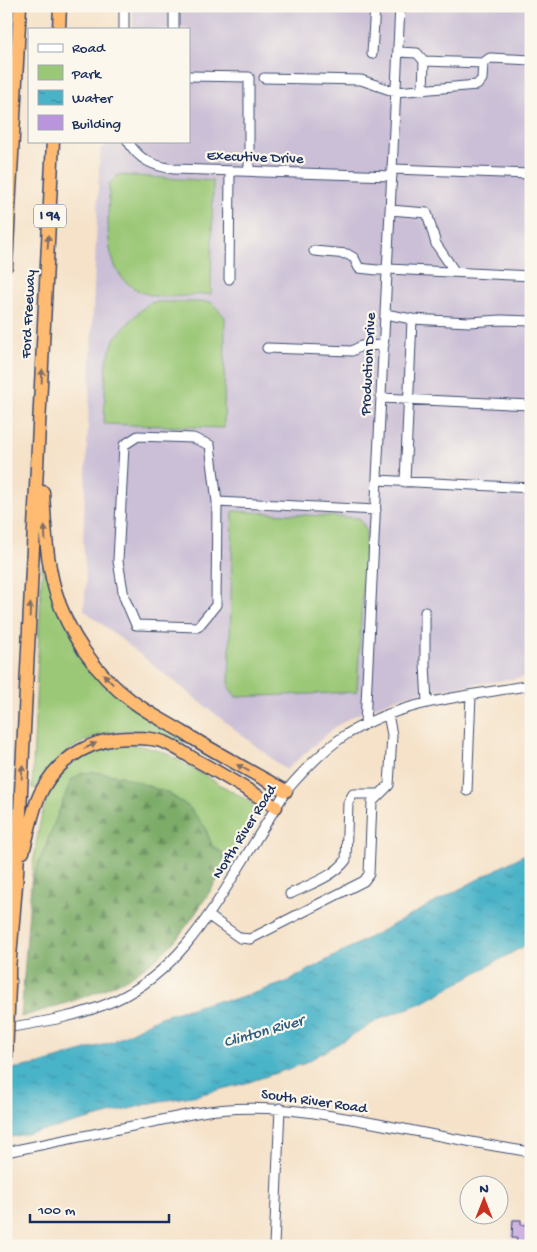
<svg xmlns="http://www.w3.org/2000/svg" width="537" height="1252" font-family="'Gochi Hand',sans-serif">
<defs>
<pattern id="forest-firs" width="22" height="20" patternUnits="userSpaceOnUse" patternTransform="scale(1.25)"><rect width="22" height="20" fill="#7cac68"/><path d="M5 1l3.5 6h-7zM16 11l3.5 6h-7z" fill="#658c59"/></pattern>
<pattern id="water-ripples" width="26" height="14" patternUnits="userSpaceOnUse" patternTransform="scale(1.25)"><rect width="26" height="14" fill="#4ab3c8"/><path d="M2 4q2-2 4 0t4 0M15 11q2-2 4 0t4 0" fill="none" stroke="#3d92a6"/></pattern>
</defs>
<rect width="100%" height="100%" fill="#fbf7ec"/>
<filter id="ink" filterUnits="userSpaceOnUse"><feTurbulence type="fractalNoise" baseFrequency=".02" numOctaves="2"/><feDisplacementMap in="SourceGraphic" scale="10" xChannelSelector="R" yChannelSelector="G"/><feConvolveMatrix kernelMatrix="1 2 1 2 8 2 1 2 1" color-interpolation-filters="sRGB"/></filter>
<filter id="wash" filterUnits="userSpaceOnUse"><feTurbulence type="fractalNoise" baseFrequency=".0096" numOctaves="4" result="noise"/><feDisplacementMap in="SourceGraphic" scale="20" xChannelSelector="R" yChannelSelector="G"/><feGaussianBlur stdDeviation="1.12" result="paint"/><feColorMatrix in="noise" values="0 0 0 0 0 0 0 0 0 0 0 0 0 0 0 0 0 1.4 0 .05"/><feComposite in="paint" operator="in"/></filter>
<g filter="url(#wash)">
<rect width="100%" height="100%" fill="#f5e2c9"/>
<path fill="#cabfd6" d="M133,6H531V676L407,695L390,701L351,717L335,727L286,770L84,610L86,581L83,541L100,148L117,141H189V29H133Z"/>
<path fill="#9bc877" stroke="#5b7c6a" d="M118,175L213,181L211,294C198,294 165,299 154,296C98,283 109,227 109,184Z
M155,302H211L225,317L224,428L104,424L106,363L115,337L140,311L148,304Z
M233,511L359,518L366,529L357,692L236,697L229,687Z
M42,565H44L79,652L186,741L184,745C176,741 168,736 159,734C110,721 59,744 36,789L32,788Z
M131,744L146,747L166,753L252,803C260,822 243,840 234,856L223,853L212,846L205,827L189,807L168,793L31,883C39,815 45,747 131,744Z"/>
<path fill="url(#forest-firs)" stroke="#4c6e63" d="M94,772L121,776L168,793L189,807L205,827L212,846L223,853L234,856C213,884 193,922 169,947C127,988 75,1000 21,1017L31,883L71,780L82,773Z"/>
<path fill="url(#water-ripples)" stroke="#327193" d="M531,851V942L424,1002L380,1019L303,1064L246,1083L198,1095L156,1102L55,1128L6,1138V1070L40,1064L112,1042L160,1017L215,1001L234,1000L284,983Z"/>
<g id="blocks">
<path fill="#b996db" d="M513,1220H521V1225H531V1238H528V1246H516L517,1238H512Z"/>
</g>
</g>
<g filter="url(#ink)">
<use href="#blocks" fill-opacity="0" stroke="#3c4a6e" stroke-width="1"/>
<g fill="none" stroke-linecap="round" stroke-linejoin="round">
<defs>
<path id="minor" d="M166,6L174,7V29
M124,29V6
M398,52L417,53L424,61L483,63
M372,54L375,6
M189,76L249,77V171
M264,78L361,80L396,92L477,85L482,79L483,63L490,58L531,60
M423,90L424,61
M128,141C138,160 154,166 174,169L392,176
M393,169L531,174
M390,210L427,213L436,244L455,272
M314,251L347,254L354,258L359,268L377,270L388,269L531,276
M229,279L230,171
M385,314L412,319L469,322L501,320L531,321
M267,348L352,351L361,346L384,345
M381,398L531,405
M377,480L531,488
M405,482L412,319
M217,502L216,605L198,627L136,625L124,597L118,561L124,445L138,436L193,438L210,445L217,502L376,510
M425,612V664L427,703
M365,724L400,6
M467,791L471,695
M290,894C308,885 334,877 346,860L348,803L353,794H379
M209,916L240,938L250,939L364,881L369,874L372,802L389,785L392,735L388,714
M6,1028C44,1022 81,1016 116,1000C173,974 207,920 238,869C254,843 270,817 286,791C304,770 324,749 347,734C402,700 469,696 531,685
M6,1152L196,1113C256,1102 314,1112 373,1123C426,1133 478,1144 531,1152
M274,1246L280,1108"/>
<path id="highway" d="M59,29L60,6
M6,266L20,6
M43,492C45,525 46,558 55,590C67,632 96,675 132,701C148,713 166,722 184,733C217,753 251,772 286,791
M23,852C29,832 32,808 42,790C60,756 95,737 133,738C143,738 154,738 164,742C174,746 184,753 194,759C222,774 249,791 276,807
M9,986V970L17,873L53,141"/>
</defs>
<use href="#minor" stroke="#3c4a6e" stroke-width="11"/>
<use href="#highway" stroke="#3c4a6e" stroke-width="15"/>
<use href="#minor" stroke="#fff" stroke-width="9"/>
<use href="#highway" stroke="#febb71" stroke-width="12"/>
<defs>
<path id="highway-bridge" d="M6,1058L9,986"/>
</defs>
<use href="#highway-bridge" stroke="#3c4a6e" stroke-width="15" stroke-linecap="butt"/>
<use href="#highway-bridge" stroke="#febb71" stroke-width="12"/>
</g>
<defs><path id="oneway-solid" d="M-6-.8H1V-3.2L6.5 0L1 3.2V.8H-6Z" transform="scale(1.25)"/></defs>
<g fill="#816e67">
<use href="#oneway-solid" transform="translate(48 242) rotate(-87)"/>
<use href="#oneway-solid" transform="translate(42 376) rotate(-87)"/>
<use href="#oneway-solid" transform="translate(45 533) rotate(-93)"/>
<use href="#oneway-solid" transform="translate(30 610) rotate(-87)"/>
<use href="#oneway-solid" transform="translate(108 679) rotate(-133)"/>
<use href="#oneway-solid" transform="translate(90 746) rotate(-25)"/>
<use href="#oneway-solid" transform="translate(243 768) rotate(-151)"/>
<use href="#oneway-solid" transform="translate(22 772) rotate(-87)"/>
</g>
</g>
<g text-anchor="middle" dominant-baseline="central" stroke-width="4.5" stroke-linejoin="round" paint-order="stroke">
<rect fill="#fbf7ec" stroke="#5e6b89" stroke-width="1" x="34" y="204.5" width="32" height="23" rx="4"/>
<g font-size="14" font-weight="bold" fill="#1b2f5e">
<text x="50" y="216">I 94</text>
</g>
<g font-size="15" fill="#1b2f5e" stroke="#fbf7ec">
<text transform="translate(255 158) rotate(2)">Executive Drive</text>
<text transform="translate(29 314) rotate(-87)">Ford Freeway</text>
<text transform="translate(369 364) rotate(-87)">Production Drive</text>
<text transform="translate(245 832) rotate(-58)">North River Road</text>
<text transform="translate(314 1102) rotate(8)">South River Road</text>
</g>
<g font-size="16" font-style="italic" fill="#2b5d83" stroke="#fbf7ec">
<text transform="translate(264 1033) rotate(-16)">Clinton River</text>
</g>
</g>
<rect width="537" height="1252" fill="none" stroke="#fbf7ec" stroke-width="25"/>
<rect x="28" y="28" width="162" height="115" fill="#fbf7ec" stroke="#a1a7b3"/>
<rect x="38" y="44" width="25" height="8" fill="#ffffff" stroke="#a1a7b3"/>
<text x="72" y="52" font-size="15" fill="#1b2f5e">Road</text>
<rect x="38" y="65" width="25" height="15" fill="#9bc877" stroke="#a1a7b3"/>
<text x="72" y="78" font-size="15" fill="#1b2f5e">Park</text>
<rect x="38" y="90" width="25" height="15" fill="url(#water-ripples)" stroke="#a1a7b3"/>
<text x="72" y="102" font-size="15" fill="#1b2f5e">Water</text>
<rect x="38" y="115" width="25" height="15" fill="#b996db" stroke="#a1a7b3"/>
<text x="72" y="128" font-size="15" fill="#1b2f5e">Building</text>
<g transform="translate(484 1200)"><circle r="24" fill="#fbf7ec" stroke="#a1a7b3"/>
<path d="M0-4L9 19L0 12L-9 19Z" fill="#c8321e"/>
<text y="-8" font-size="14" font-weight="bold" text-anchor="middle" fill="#1b2f5e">N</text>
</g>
<path d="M30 1214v8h139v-8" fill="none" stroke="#1b2f5e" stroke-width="2.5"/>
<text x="38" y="1214" font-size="15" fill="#1b2f5e" stroke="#fbf7ec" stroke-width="4" paint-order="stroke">100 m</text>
</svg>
